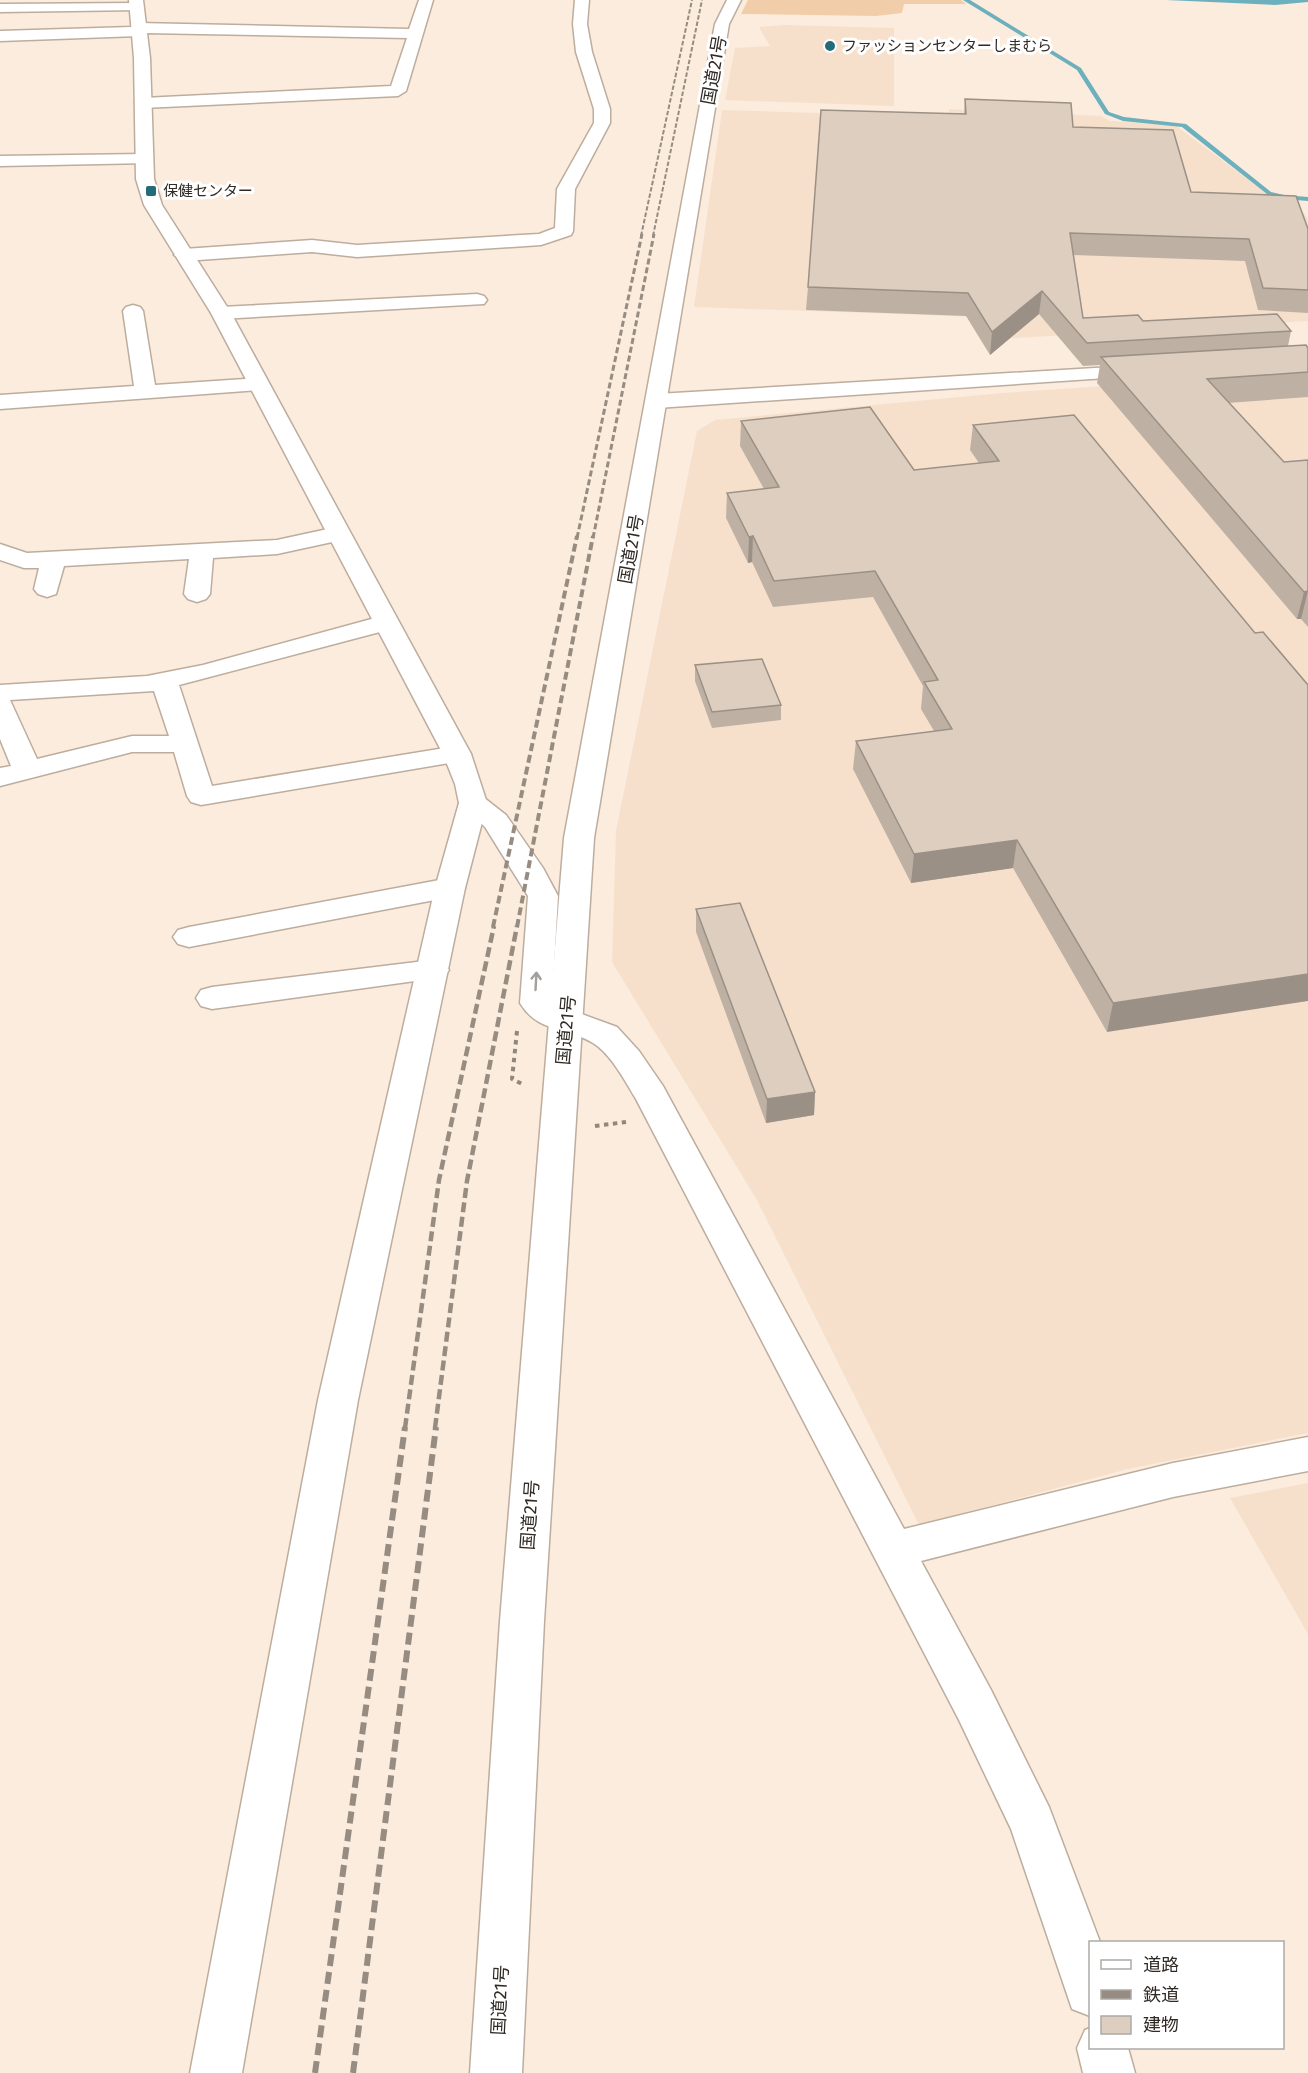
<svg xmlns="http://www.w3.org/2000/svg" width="1308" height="2073" font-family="'Fira Sans','Noto Sans JP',sans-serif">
<rect width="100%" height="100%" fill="#fcecdd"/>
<path fill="#f6e0cb" d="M784,25L894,28V106L725,100L735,48L770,46L759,27Z
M949,109L1101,116L1110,121L1175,125L1269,195L1295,201L1308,219V321L984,340L981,317L694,307L722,110L949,117Z
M1308,372V1433L1128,1469L919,1525L757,1200L612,962L616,831L697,431L715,420L1002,393Z
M1308,1483V1634L1230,1498Z"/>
<path fill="#f1cea9" d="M748,0H961L966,4H904L902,13L876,16L741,14Z"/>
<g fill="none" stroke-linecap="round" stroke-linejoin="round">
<path fill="#6cb0bd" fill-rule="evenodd" d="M963,0H970L1081,68L1109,112L1124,117L1186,124L1271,192L1284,195L1308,197V201L1284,199L1267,194L1182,127L1123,121L1105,114L1077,70Z
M1166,0H1308V2L1275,5Z"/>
<defs>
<path id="street" d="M419,0H433L406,91L398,96L143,108L135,103L143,98L391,86L407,38L145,33L139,36L0,41V31L131,27L138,23L409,29Z
M575,0H589L587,24L592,52L610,109V123L575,189L573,231L571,235L541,245L357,257L312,252L184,261L174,255L184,249L312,240L357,245L539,234L555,228L557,189L594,123V109L576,52L573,24Z
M136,3L143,7L141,10L0,12V4Z
M144,154L150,155L153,159L150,163L0,166V156Z
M477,294L484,296L487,300L484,304L221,319L214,317L211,313L214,309L221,307Z
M133,305L140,307L143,311L155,385L258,378L266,379L269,384L266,389L258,390L0,409V395L134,386L123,311L126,307Z
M337,527L346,529L349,534L346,539L277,554L213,558L210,594L206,599L197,602L188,599L184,594L189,559L64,566L56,594L47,597L38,594L34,589L39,568H24L0,560V544L27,553L277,540Z
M386,615L395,618L399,623L395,628L179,685L212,786L457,746L467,748L471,754L467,760L201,805L191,802L187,796L174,752H132L0,786V768L11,766L0,739V685L147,676L203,665ZM154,691L169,736H132L37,759L10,700Z
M473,794L483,797L506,815L543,868L558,896L552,1000L557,1005L617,1027L639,1051L663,1086L904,1529L1173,1463L1308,1437V1471L1173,1497L921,1561L991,1690L1049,1807L1100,1942H1090V2016L1072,2009L1011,1829L959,1720L636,1099C625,1081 611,1054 593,1043C566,1026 538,1033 520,1003L528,896L485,827L459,803L463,797Z
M450,878L461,881L465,888L461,895L189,947L178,944L173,937L178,930L189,927Z
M433,960L444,963L449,970L444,977L212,1009L201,1006L196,998L201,990L212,987Z
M1090,2028V2048H1128L1135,2073H1083L1077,2048L1085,2030Z"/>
<path id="secondary" d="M129,0H143L150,58L154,179L162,205L231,313L471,754L487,803L465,888L358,1400L242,2073H190L318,1400L435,888L459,803L455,784L443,754L211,313L144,205L136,179L134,58Z
M1145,365L1152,367L1156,371L1152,375L657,408L649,406L646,401L649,396L657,394Z"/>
<path id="highway" d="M727,0H741L729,24L594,838L544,1621L522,2073H470L500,1621L564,838L715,24Z"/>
</defs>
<use href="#street" stroke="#bcad9e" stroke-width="3"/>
<use href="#secondary" stroke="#bcad9e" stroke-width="3"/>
<use href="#highway" stroke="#bcad9e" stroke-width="3"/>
<path stroke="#92877d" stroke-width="4" stroke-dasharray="4.5 4.5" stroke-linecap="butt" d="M517,1031L512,1079L524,1085
M595,1126L626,1122"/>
<use href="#street" fill="#fff" fill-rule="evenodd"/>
<use href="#secondary" fill="#fff" fill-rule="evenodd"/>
<use href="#highway" fill="#fff" fill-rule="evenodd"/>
<path stroke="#978c82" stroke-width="2" stroke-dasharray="4.5 2" stroke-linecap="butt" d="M641,236L692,0
M653,236L702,0"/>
<path stroke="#978c82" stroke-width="3" stroke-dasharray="6 3" stroke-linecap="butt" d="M577,538L642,234
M593,538L654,234"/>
<path stroke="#978c82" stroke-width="4" stroke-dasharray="8 4" stroke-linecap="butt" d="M493,927L577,536
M517,927L593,536"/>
<path stroke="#978c82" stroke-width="4.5" stroke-dasharray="10 4.5" stroke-linecap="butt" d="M405,1428L439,1180L494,926
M435,1428L467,1181L517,926"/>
<path stroke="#978c82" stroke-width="6" stroke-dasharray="12 6" stroke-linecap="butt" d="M315,2073L405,1427
M353,2073L436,1427"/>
</g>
<path fill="#beb1a4" d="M965,99L1073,127L1191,192L1308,229V313L1258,310L1245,261L1073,255L1083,318L1291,331L1288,346L1308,348V397L1228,403L1284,462L1308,460V627L1301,619H1297L1097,383L1100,365L1083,366L1039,314L990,355L966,316L806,310L808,287L964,114Z
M741,421L914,470L979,463L970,450L973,425L1255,633L1107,1032L1013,868L911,883L853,769L856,741L934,731L921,709L923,686L873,597L773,607L752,562L748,563L726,518L727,493L764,489L740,446Z
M695,665L781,705V720L712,728L695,681Z
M696,909L815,1092L814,1115L766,1123L696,932Z"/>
<path fill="#9b9086" d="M1042,291L1039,314L990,355L992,332Z
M753,536L752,562L748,563L749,537Z
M1308,591L1301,619H1297L1304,592Z
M1017,840L1013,868L911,883L914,854Z
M1308,974V1001L1107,1032L1113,1003Z
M815,1092L814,1115L766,1123L767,1099Z"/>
<path fill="#ddcebf" stroke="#9b9086" stroke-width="1.5" d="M965,99L1071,103L1073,127L1173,130L1191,192L1296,196L1308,229V290L1263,288L1249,239L1070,233L1083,318L1138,315L1143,321L1277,314L1291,331L1087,343L1042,291L992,332L968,293L808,287L821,110L966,114Z
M1306,345L1308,348V372L1207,379L1284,462L1308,460V591L1304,592L1101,357Z
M870,407L914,470L999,461L973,425L1074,415L1255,633L1263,632L1308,685V974L1113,1003L1017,840L914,854L856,741L952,729L924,682L938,680L875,571L774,581L753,536L749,537L727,493L779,487L741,421Z
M762,659L781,705L712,712L695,665Z
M740,903L815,1092L767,1099L696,909Z"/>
<defs><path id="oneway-shaft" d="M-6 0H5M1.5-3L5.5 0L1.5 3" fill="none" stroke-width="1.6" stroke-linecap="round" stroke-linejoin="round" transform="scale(1.5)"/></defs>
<use stroke="#a29f9c" href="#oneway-shaft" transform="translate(536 981) rotate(-87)"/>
<g fill="#246b79" stroke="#fff" stroke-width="2">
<circle cx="830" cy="46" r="6"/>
<rect x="145" y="185" width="12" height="12" rx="3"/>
</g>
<g text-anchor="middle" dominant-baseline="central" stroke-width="6" stroke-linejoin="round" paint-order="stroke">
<g font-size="15" fill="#302a24" stroke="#fff" text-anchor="start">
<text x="842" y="46">ファッションセンターしまむら</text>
<text x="163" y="191">保健センター</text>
</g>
<g font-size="18" fill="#302a24" stroke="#fff">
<text transform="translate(714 70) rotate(-80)">国道21号</text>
<text transform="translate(631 549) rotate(-80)">国道21号</text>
<text transform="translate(566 1030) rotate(-85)">国道21号</text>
<text transform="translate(530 1515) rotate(-86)">国道21号</text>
<text transform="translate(500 2000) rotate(-87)">国道21号</text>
</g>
</g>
<rect x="1089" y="1941" width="195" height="108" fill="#ffffff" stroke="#acaaa7" stroke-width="1.5"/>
<rect x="1101" y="1960" width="30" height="9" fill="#ffffff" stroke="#acaaa7" stroke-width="1.5"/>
<text x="1143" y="1971" font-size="18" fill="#302a24">道路</text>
<rect x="1101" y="1990" width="30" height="9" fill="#978c82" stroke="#acaaa7" stroke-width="1.5"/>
<text x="1143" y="2001" font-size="18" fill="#302a24">鉄道</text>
<rect x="1101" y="2016" width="30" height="18" fill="#ddcebf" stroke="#acaaa7" stroke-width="1.5"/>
<text x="1143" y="2031" font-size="18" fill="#302a24">建物</text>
</svg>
